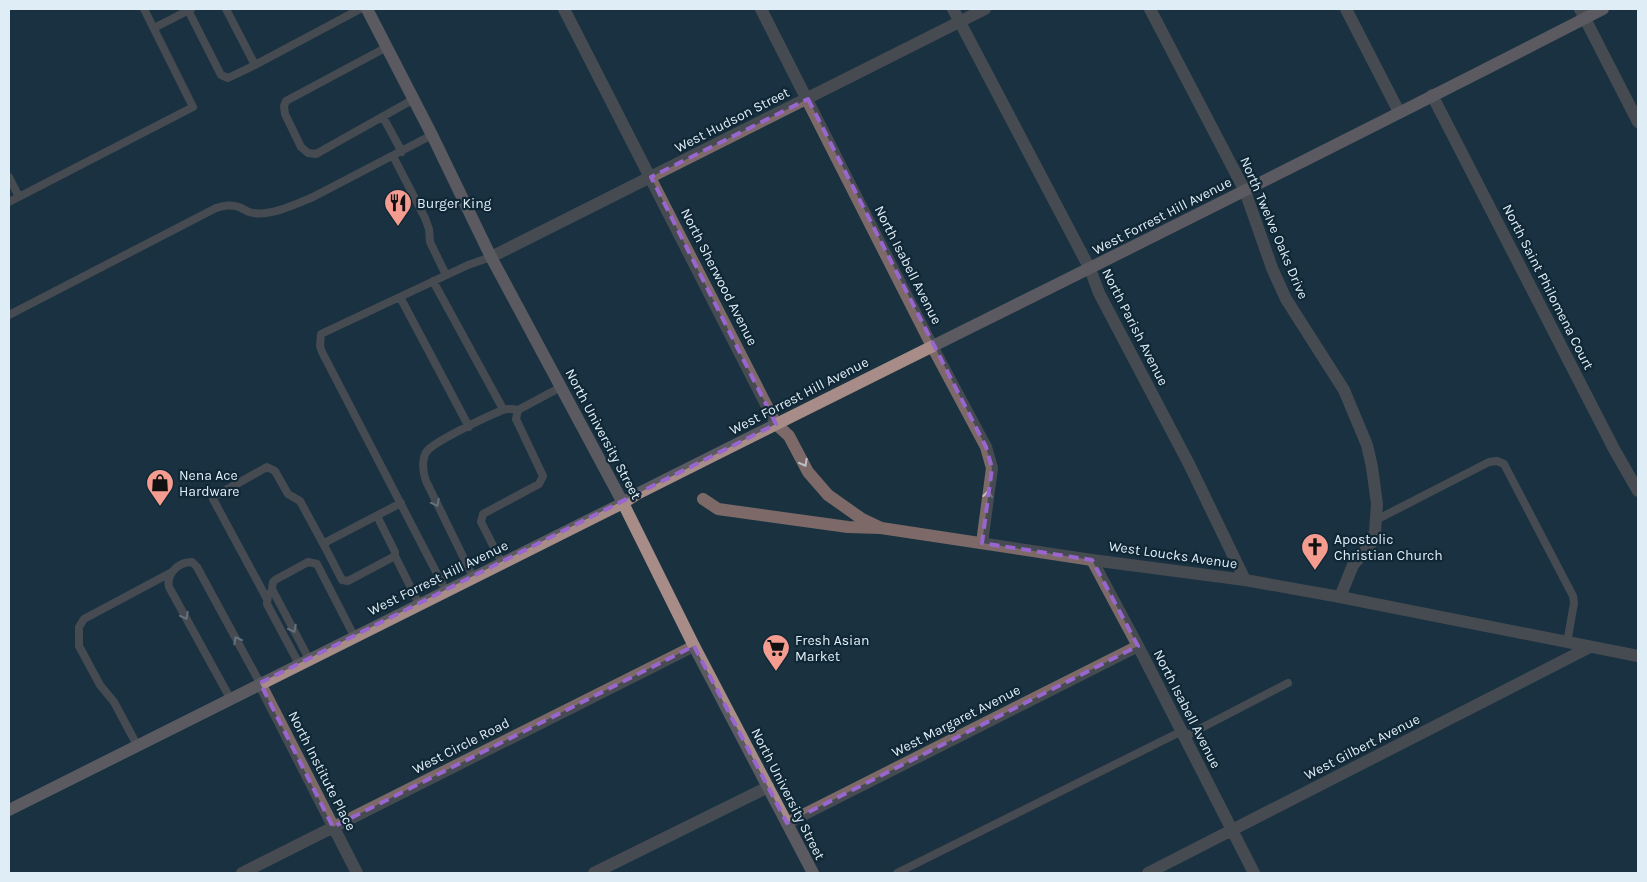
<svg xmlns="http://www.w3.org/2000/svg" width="1647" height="882" font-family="Karla,sans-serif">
<rect width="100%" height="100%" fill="#1a3240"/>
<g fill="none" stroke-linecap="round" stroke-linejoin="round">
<path stroke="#7d6a68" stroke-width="8" d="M188,10L221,75L228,78L255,65L226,9
M154,28L191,9
M387,47L286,101L284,106L285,114L301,147L308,153L316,154L414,99
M255,65L360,9
M383,117L402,152
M393,156L425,218L429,229L430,242L446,275
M9,177L19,197
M9,202L193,107L144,9
M433,281L503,409
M400,297L469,427
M9,315L216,208C224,206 230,204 239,207C242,208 246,211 249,212C268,218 296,204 313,197L432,135
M377,516L395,552V556L348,581L342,580L325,547V543L328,541L401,503
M1376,520L1489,462L1497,461L1504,464L1573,596L1574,603L1567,643
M395,556L419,604
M502,563L481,522L483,514L539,484L543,476L516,419L518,410L561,387
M473,577L426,481C423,473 421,459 427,451C435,441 490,415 503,410C508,408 513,409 518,410
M446,591L322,352L320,346L321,334L468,265L491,257
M268,594L267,604L299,664
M267,599L213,499L215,496L267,467L275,471L288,494L300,501L325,547
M309,659L272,589L273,582L275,580L308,562L317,564L354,636
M230,698L169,587C166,573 179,562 192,562L197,567L260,683
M1184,737L1288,683
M137,745L114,702L100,685L79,646V627L84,619L172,572
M897,873L1182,731"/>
<path stroke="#7d6a68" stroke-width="12" d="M564,9L776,424
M761,9L932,346
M953,9L1090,269L1099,293L1189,464L1245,580
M1150,9L1245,191L1272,268L1286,299L1344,390L1367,445L1372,467L1377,504L1375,532L1370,545L1353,565L1340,597
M1346,9L1399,112
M1580,9L1638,122
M1432,95L1614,449L1638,491
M491,257L985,9
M703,499L718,509L848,527L881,528
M1092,560L1138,646L1254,873
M260,683L357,873
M787,823L1138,646
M242,873L694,646
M594,873L768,787
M1148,873L1590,647"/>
<path stroke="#7d6a68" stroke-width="12" d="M932,346L986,447L992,468L982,543
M776,424L789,436L808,472L828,495L862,519L881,528L1092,560L1245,580L1340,597L1638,656"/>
<path stroke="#a88c88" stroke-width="12" d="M367,9L432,135L491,257L623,503L694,646L813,873
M9,810L623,503L637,494C959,332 1283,174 1603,9"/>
</g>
<defs><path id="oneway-chevron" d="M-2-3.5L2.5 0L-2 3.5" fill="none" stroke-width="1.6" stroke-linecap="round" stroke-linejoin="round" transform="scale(1.25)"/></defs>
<g stroke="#bdbfc5">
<use href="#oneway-chevron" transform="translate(804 463) rotate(62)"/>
<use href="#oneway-chevron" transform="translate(988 494) rotate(-83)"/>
<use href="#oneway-chevron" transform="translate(436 503) rotate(63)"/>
<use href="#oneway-chevron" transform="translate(185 616) rotate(62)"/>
<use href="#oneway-chevron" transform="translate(293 629) rotate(62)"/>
<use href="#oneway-chevron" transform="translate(237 640) rotate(-119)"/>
</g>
<path d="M0 0H1647V882H0ZM808,99L986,447L992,468L982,543L1092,560L1138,646L787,823L694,646L333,827L260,683L776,424L651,177Z" fill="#1a3240" fill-opacity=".55" fill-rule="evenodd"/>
<path fill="none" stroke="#9966d0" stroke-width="4" stroke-dasharray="10 6" stroke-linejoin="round" d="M808,99L986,447L992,468L982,543L1092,560L1138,646L787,823L694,646L333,827L260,683L776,424L651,177Z"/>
<defs>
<symbol id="restaurant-pin" viewBox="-11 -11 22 30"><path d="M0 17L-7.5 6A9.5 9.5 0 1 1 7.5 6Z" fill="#f59c91" stroke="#102835"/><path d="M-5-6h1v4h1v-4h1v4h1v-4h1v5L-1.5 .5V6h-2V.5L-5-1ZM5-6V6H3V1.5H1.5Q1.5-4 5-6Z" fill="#111"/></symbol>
<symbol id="shop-pin" viewBox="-11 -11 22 30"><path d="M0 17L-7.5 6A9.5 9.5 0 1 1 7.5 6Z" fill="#f59c91" stroke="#102835"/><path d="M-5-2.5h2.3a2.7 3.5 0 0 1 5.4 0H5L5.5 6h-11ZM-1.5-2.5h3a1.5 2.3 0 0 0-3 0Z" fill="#111"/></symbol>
<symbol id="church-pin" viewBox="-11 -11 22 30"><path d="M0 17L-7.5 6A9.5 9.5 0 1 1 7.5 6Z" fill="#f59c91" stroke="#102835"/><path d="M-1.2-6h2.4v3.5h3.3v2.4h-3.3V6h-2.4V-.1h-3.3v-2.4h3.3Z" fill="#111"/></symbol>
<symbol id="supermarket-pin" viewBox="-11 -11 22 30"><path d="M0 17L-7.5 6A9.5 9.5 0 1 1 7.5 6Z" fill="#f59c91" stroke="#102835"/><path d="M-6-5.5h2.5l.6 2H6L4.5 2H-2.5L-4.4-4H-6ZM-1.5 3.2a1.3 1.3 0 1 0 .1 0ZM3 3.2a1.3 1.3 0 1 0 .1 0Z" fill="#111"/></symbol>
</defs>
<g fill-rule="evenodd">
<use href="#restaurant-pin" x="382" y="187" width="32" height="43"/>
<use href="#shop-pin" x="144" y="467" width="32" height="43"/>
<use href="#church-pin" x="1299" y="531" width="32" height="43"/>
<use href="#supermarket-pin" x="760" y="632" width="32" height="43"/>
</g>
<g text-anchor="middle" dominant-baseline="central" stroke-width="4.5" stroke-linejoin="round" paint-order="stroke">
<g font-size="14" fill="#dfedf7" stroke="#102835">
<text transform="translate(732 120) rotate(-27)">West Hudson Street</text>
<text transform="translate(1162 216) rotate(-27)">West Forrest Hill Avenue</text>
<text transform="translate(1274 228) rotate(67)">North Twelve Oaks Drive</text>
<text transform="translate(908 265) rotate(63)">North Isabell Avenue</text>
<text transform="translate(719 277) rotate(63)">North Sherwood Avenue</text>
<text transform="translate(1548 287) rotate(63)">North Saint Philomena Court</text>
<text transform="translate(1135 327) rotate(63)">North Parish Avenue</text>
<text transform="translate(799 396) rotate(-27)">West Forrest Hill Avenue</text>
<text transform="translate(603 434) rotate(62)">North University Street</text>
<text transform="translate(1173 555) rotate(8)">West Loucks Avenue</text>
<text transform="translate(438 578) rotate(-26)">West Forrest Hill Avenue</text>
<text transform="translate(1187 709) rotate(63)">North Isabell Avenue</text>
<text transform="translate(956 721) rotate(-27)">West Margaret Avenue</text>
<text transform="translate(461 746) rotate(-27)">West Circle Road</text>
<text transform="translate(1362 747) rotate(-27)">West Gilbert Avenue</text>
<text transform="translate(322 771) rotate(63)">North Institute Place</text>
<text transform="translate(788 794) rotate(63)">North University Street</text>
</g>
<g font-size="14" fill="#dfedf7" stroke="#102835" text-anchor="start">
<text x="417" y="203">Burger King</text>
<text x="179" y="475">Nena Ace<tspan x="179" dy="16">Hardware</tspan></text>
<text x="1334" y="539">Apostolic<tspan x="1334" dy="16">Christian Church</tspan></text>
<text x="795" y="640">Fresh Asian<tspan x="795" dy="16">Market</tspan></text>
</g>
</g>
<rect width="1647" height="882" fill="none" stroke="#dfedf7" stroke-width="20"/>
</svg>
